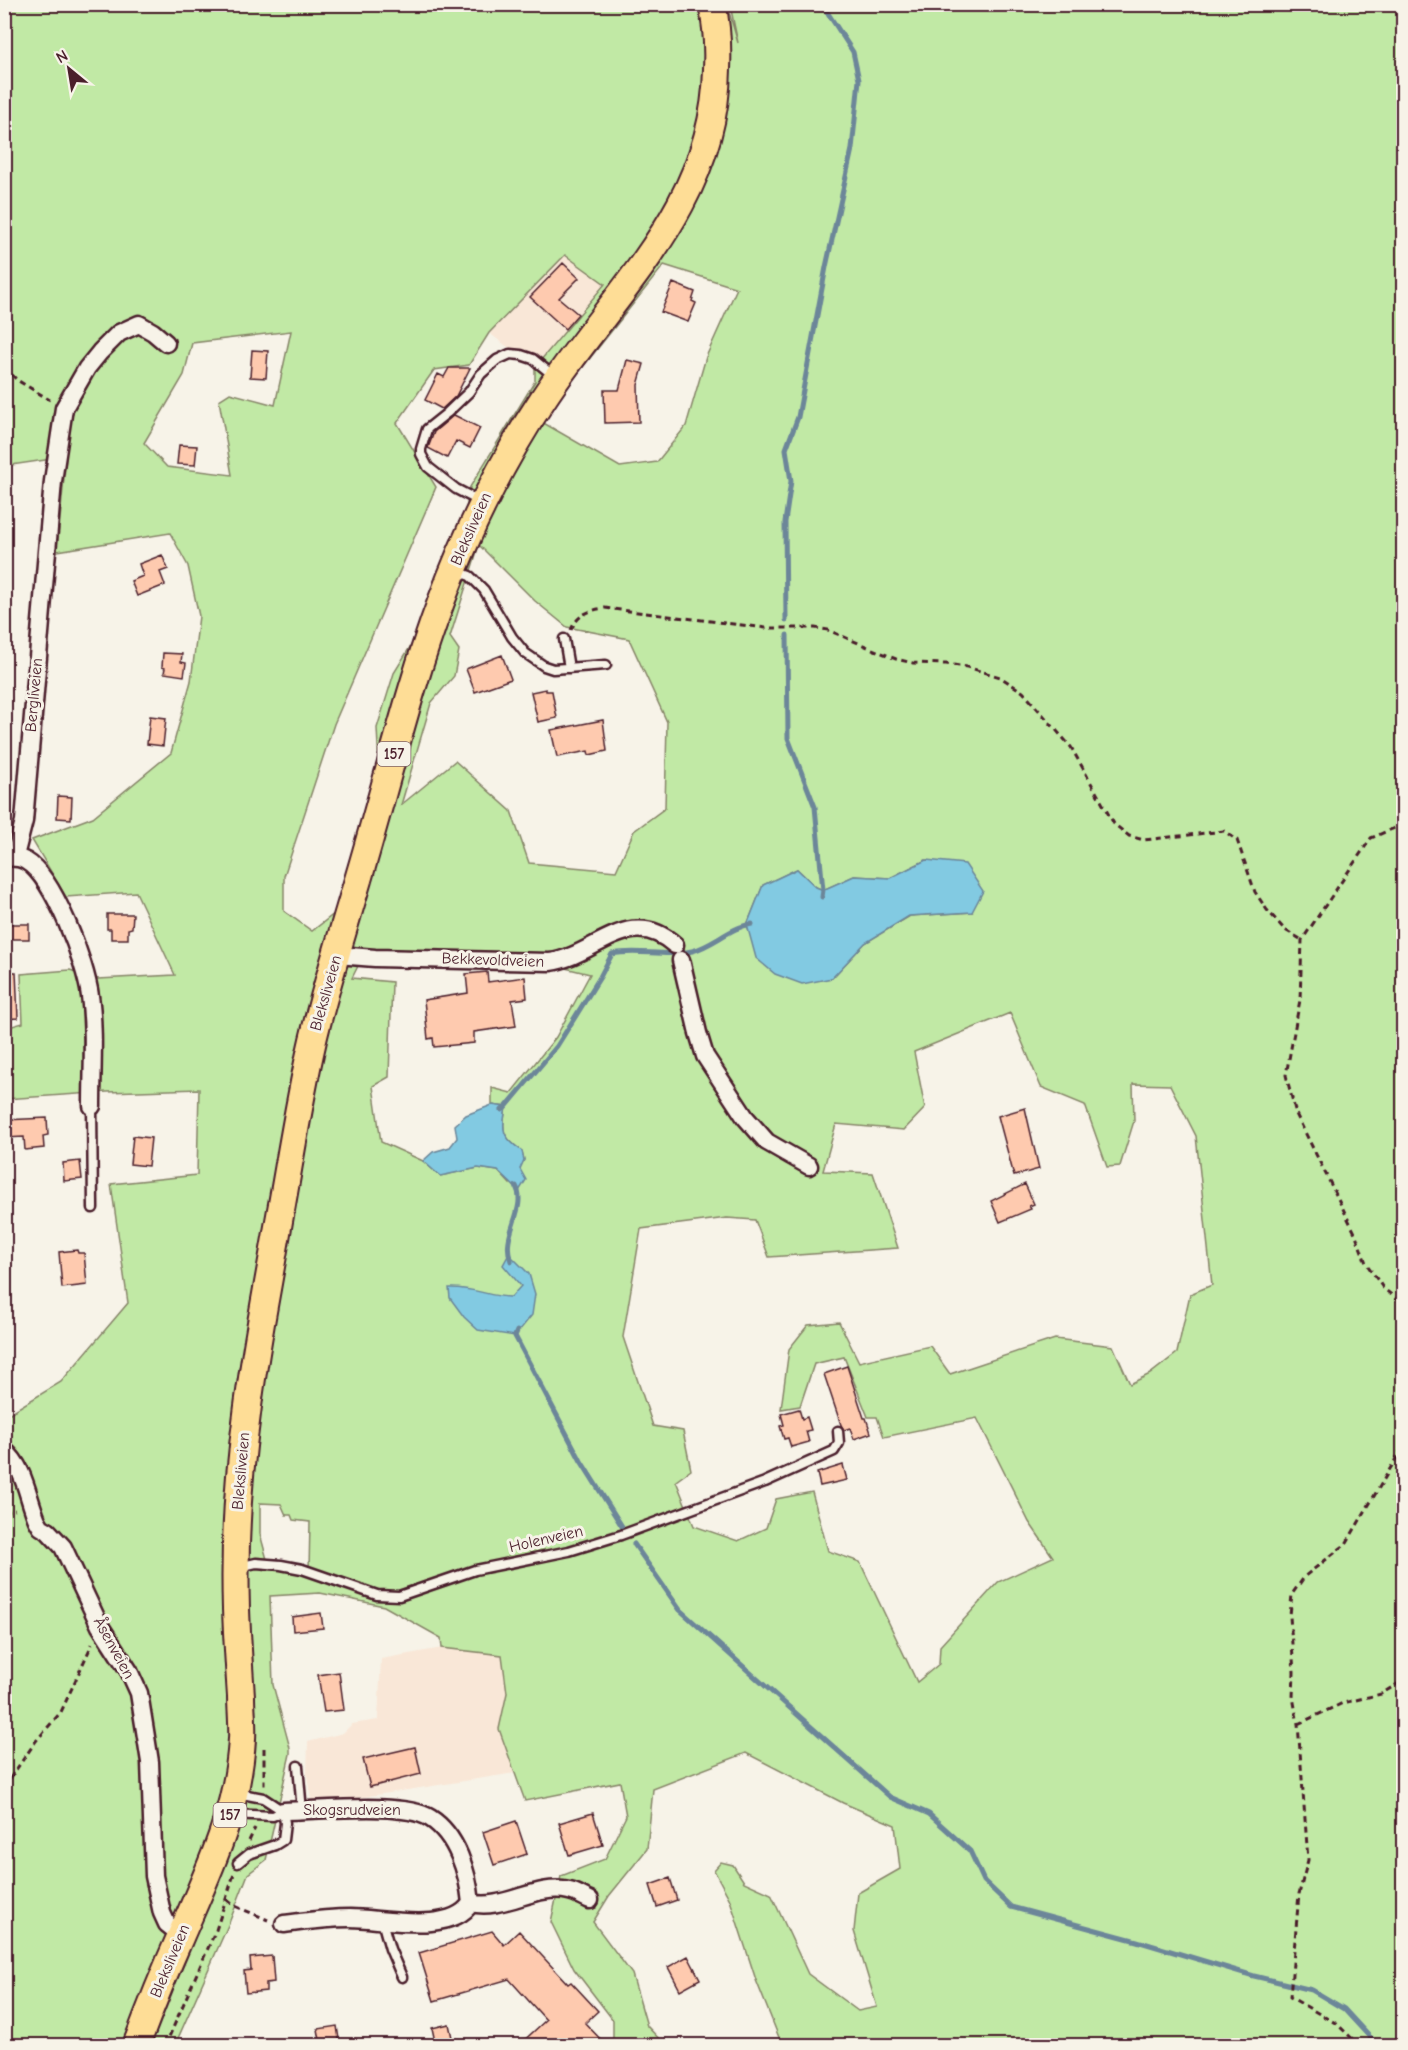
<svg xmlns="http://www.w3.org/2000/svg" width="1408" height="2050" font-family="'Comic Neue',sans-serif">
<rect width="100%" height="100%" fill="#f7f3e8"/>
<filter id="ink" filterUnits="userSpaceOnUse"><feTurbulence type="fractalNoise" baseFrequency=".0167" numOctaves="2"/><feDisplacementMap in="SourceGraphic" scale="12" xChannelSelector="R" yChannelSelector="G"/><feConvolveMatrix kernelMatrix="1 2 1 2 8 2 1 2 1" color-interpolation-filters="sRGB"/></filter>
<g filter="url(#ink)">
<path fill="#f9e7d7" d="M565,255L605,284L535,367L489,333Z
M442,1648L502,1655L507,1693L499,1729L515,1773L312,1805L307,1775L308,1742L343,1733L352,1724L378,1720L381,1659Z"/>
<path fill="#c1e9a5" stroke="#868468" stroke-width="1.5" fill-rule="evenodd" d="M4,5H727L738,43L730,5H1403V2045L976,2046L953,2038L940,2045H782L756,1980L730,1900L714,1870L721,1862L733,1865L744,1882L771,1894L808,1974L858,2011L877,2007L854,1931L858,1893L900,1869L895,1825L843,1803L746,1753L653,1789L647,1849L609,1896L593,1922L632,1974L647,2026L665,2045H613V2020L574,1969L551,1922L561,1876L605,1859L626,1816L620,1782L525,1801L499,1729L507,1693L502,1655L442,1648L441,1638L384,1606L320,1593L270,1596L273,1685L290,1748V1754L266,1860L248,1874L229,1923L175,2045H5V1416L61,1382L128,1303L111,1184L197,1175L199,1089L107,1092L5,1099V1028L23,1023L21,974L70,970L98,979L175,975L136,892L66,897L32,840L93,817L171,753L191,681L199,616L188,566L170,533L57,551L66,457L5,466ZM565,255L605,284L535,367V381L470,487L466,509L415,639L394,673L377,728L379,766L335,913L312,931L284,911V876L334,724L436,487L397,423L434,370L469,365L489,333ZM664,265L737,288L706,357L686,426L657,462L620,467L540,421ZM291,331L275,405L230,393L219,400L232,475L167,467L144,443L184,375L192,343ZM479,545L535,601L567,627L629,639L667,722L665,808L634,831L616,871L529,863L511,811L455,761L401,805L431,703L454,676L459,650L450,637ZM926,860L972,912L910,916L865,943L832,978L747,925L763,885L797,869L816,887L823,890L854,876L890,878ZM365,952L520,957L590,974L556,1037L511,1093L492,1088V1105L506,1107C502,1131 501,1136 522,1151L524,1160L510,1184L498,1171L478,1168L440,1176L423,1161L381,1142L373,1086L389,1077L392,982L352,978ZM1010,1013L1041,1087L1085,1105L1107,1167L1120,1166L1134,1121L1133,1084L1170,1085L1196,1136L1212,1285L1190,1294L1177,1353L1150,1374L1130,1384L1113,1346L1055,1339L950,1374L930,1346L859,1362L839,1322L808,1325L789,1349L781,1409L800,1406L814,1364L844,1357L868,1417H877L884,1437L977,1418L1029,1522L1053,1557L998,1582L940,1646L939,1664L917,1682L860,1562L828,1551L812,1492L776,1499L766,1528L738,1541L694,1526L676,1481L691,1470L683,1431L653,1426L623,1337L641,1229L727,1218L755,1220L769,1257L898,1248L873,1173L823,1171L836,1124L904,1130L925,1108L914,1052ZM260,1503L281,1504L286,1515H291L293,1520L310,1522L309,1571L268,1563L260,1534Z"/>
<path fill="#82cae2" stroke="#6c8699" stroke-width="1.5" d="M926,860L965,864L983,891L972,912L909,916L865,943L832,978L802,984L775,974L756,958L747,925L763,885L797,869L816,887L823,890L854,876L890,878Z
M492,1105L506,1107C502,1131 501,1136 522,1151L524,1160L520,1169L526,1180L519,1191L498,1171L478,1168L440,1176L423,1161L433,1152L450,1147L457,1138L455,1125L466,1115Z
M509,1254L529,1274L535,1294L532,1315L515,1336L478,1330L464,1317L450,1298L449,1288C474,1287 489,1297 511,1297L521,1286L503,1265Z"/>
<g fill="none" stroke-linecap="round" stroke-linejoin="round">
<path stroke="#6c8699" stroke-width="5" d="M786,620L785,522L791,481L786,449L798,417L826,267L852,149L859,80L853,52L822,4
M787,635L788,738L815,807L823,890L822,897
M502,1110L506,1107L557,1046L600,977L612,954C638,948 665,958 692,951C713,946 730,927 752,924
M511,1261C500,1235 528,1209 516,1186
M517,1331L515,1336L581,1461L623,1528
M634,1544L680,1610L890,1797L929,1814L970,1851L984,1881L1011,1907L1137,1941L1254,1976L1312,1990L1344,2009L1378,2046"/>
</g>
<path fill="#fecaaf" stroke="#4a1f2b" stroke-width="1.5" d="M563,263L579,278L559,298L578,314L565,329L530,297Z
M673,283L695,292L692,301L696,303L688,322L661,312Z
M252,350L268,351L266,378L250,377Z
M627,360L644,364L638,385L639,422L605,423L604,390H619Z
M449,368H470L456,396L442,409L425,400L438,374L444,377Z
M454,415L480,428L470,448L456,441L447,458L428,448L434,432Z
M179,445L197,446L195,465L177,464Z
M162,555L168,569L160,572L165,585L137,596L131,581L143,576L139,564Z
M163,653L182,654L181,662L186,663L184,676L164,673L165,668L162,667Z
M502,655L511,679L475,692L466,669Z
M546,689V691H552L557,718L538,722L531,692Z
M150,716L166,718L163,746L147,744Z
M603,720L607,751L589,755L588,751L557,757L551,730Z
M58,796L72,797L71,819L57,818Z
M107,914H133L132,928L128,929V939H111V929H107Z
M4,924H29V939H4Z
M4,972H16L18,1018L4,1019Z
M487,972L488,982L525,977L527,998L512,1000L516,1026L474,1032V1043L434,1047L433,1038L428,1039L424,1000L468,993L466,974Z
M1025,1108L1039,1169L1014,1176L998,1116Z
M47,1118L48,1135L43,1136L44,1148L25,1150L24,1137L4,1138V1120Z
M133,1136L151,1138L148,1166L130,1164Z
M80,1161L82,1179L64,1181L63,1163Z
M1025,1184L1034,1204L1029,1206L1031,1209L1000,1222L991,1201Z
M77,1250L78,1253H84L87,1285L62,1288L59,1252Z
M847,1366L864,1418H866L871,1433L854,1439L850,1428L844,1430L841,1425L824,1374Z
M799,1409L802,1419L807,1417L811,1430L806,1431L809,1442L791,1447L788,1438L784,1439L780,1426L784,1425L781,1414Z
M843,1465L847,1480L820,1486L817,1473Z
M321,1613L323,1628L293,1631L292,1617Z
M339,1672L344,1710L324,1712L318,1675Z
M415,1747L421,1774L370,1787L363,1759Z
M593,1813L603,1845L569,1855L559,1823Z
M516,1821L527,1854L494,1865L483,1832Z
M670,1878L677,1900L657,1907L650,1885Z
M492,1931L504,1945L519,1931L568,1984L571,1982L598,2011L585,2023L607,2046H518L546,2020L509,1979L434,2001L419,1953Z
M272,1956L274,1982L266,1983V1991L246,1993L244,1971L251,1970L250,1958Z
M688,1956L700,1979L680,1990L668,1967Z
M449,2024L453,2042L436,2046L432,2028Z
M337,2026L340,2046H321L318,2029Z"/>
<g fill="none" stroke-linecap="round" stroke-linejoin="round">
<defs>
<path id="lane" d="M481,502L456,489L428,467L421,454V449L427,429L447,413L469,392L481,374L497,360L510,354L521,355L533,359L554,376
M456,571L470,576L484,590L512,637L525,653L544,666L553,669L606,665
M564,639L569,668
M92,1106L93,1208
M239,1567L256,1563L281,1565L302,1569L377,1595L399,1596L475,1570L569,1551L621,1535L765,1482L834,1451L839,1443L838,1431
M298,1766L302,1811
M237,1793L263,1798L283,1811
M230,1814L273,1816L283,1811
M238,1863L249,1854L275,1845L283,1840L285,1823L283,1811
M382,1921L390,1949L402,1977"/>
<path id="street" d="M15,856L24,821L53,481L64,408L87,368L100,352L119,333L139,324L153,332L166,343
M4,858C13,857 19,857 26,861C54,877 86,964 90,996C95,1031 92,1069 92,1106
M337,955L375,958L550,962C595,956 630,904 675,945
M681,960L698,1033L705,1056L745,1117L767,1142L809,1166
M4,1450C25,1468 27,1496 37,1520L41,1527L48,1531L63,1547L100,1626L129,1671L139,1693L150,1762L154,1876L162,1913L167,1924L181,1935
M283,1811C317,1811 403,1801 430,1818C457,1835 468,1873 471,1903C451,1935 382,1918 350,1918C327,1918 307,1921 284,1924
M471,1903C504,1911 536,1883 569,1891C576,1892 583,1897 590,1900"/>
<path id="primary" d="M136,2046C150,2008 165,1971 181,1935C209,1870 238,1811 242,1739C243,1725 241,1710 241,1696C239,1667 237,1638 236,1609C234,1544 238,1479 247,1414C255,1349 268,1286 279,1221C290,1161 299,1100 313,1040C330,969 353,900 372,831C394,754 413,677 441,602C468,529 500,464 543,399C613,292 715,207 717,69C718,47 717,26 712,4"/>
</defs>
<use href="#lane" stroke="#4a1f2b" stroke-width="13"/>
<use href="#street" stroke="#4a1f2b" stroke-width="21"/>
<use href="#primary" stroke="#4a1f2b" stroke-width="30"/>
<path stroke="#4a1f2b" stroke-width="3" stroke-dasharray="6 4.5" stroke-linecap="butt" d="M4,367L17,380L50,400
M571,630C577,615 589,610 605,608L766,628H815L828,630L896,659L913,663L946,664L967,667L1000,677L1023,692L1071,747L1114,824L1129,836L1144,840L1224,831L1237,840L1255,892L1267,910L1285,930L1302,940
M1404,824L1371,838L1302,940L1300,1000L1286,1075L1296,1114L1356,1235L1366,1263L1383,1288L1404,1305
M4,1512L15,1510
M1298,1724L1343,1703L1381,1694L1404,1680
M264,1748V1786
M4,1787L36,1741L61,1712L92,1644
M249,1841L255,1828
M227,1900L235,1906L268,1920
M165,2046L216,1930L234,1874
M1360,2046L1337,2024L1290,1997L1299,1894L1308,1860L1298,1724L1293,1697L1294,1672L1290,1616L1292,1594L1305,1576L1346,1544L1404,1445"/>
<use href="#lane" stroke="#f7f3e8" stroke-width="8"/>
<use href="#street" stroke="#f7f3e8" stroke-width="16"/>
<use href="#primary" stroke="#fedd96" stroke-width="26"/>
</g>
</g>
<g text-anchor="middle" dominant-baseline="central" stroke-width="6" stroke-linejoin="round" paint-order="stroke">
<g fill="#f7f3e8" stroke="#7e5f64" stroke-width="1.5">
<rect x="377.5" y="742" width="33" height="24" rx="4.5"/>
<rect x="213.5" y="1803" width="33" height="24" rx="4.5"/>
</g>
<g font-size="15" font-weight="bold" fill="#4a1f2b">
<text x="394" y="754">157</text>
<text x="230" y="1815">157</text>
</g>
<g font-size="16" fill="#4a1f2b" stroke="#f7f3e8">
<text transform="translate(471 529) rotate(-66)">Bleksliveien</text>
<text transform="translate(34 695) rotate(-85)">Bergliveien</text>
<text transform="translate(493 960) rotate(2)">Bekkevoldveien</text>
<text transform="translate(326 993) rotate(-74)">Bleksliveien</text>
<text transform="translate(241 1471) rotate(-85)">Bleksliveien</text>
<text transform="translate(546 1539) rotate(-13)">Holenveien</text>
<text transform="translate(114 1648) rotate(61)">Åsenveien</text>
<text x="352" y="1810">Skogsrudveien</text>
<text transform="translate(170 1961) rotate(-67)">Bleksliveien</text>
</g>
</g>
<rect width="1408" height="2050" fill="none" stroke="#f7f3e8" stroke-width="24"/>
<rect x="12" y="12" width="1384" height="2026" fill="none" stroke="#4a1f2b" stroke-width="2" filter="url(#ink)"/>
<g transform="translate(69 69) rotate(330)" stroke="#f7f3e8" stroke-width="4.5" paint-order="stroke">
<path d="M0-4.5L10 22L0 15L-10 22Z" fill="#4a1f2b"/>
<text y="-9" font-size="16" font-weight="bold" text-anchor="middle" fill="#4a1f2b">N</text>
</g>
</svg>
